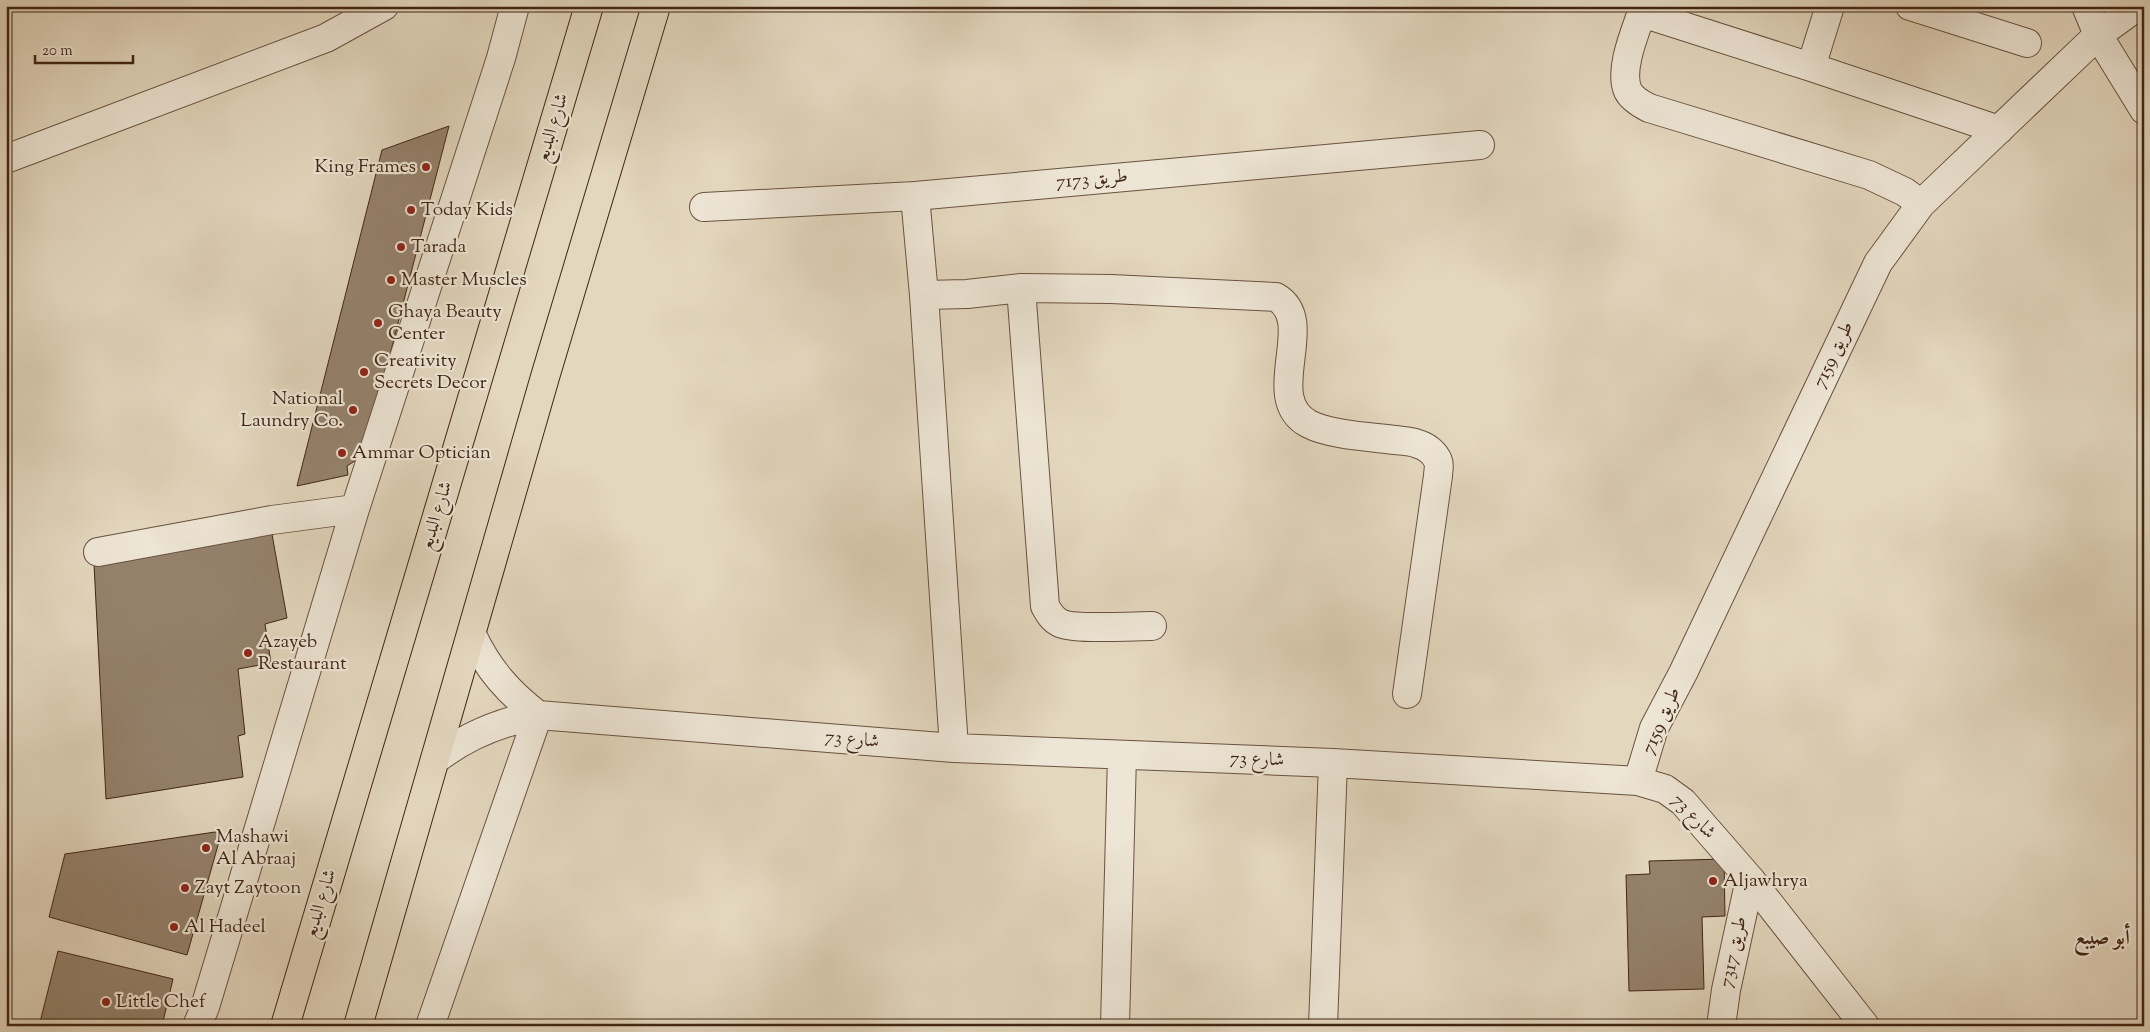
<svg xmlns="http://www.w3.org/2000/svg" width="2150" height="1032" font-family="'Sorts Mill Goudy',Amiri,serif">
<rect width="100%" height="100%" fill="#e3d7be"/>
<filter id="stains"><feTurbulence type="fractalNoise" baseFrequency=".004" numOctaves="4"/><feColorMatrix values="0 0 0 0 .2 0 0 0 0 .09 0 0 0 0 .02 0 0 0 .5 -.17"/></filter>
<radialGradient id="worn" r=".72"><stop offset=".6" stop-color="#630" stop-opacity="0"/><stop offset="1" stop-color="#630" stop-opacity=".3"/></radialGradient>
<path fill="#95826d" stroke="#412515" d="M449,126L364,455L347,466L348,475L297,486L382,150Z
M270,523L287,618L265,624L271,663L238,669L245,734L238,736L243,777L106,799L94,564Z
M222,831L187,955L49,917L65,854Z
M1724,859L1725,916L1702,917L1704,989L1629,991L1626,875L1650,874L1649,861Z
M58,951L173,979L162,1026H39Z"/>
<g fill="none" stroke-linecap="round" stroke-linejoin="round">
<defs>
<path id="minor" d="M1644,6C1637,28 1618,69 1628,91C1632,99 1641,104 1649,108L1869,175L1905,192L1921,204
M1910,6L2027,43
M2086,6L2098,35L2144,110
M1642,13L1811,67L1999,130
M1811,67L1830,6
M6,159L326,38L384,6
M915,196L924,295L967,294L1021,288L1111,289L1276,297C1319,322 1260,398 1309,424C1330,435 1371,437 1395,440C1403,441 1411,441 1418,444C1426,446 1435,453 1438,461C1440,465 1438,471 1438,476L1407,694
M704,207L915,196L1480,145
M1021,288L1045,606C1049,613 1052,619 1060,623C1073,630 1134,626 1152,626
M924,295L954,748
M98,552L272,520L355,509
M472,635C488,669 508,692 538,715
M435,760C466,736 499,722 538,715L954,748L1333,763L1638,781L1665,789L1683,802L1750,879L1865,1026
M1638,781L1654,728L1683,673L1878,263L1921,204L2098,35L2138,6
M197,1026L205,1007L355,509L501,58L515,6
M430,1026L538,715
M1115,1026L1122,755
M1323,1026L1333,763
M1721,1026L1726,990L1750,879"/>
<path id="major" d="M285,1026L589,6
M358,1026L545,377L656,6"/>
</defs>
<use href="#minor" stroke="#6a523f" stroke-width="30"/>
<use href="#major" stroke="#412515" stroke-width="30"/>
<use href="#minor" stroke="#ede5d5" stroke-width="28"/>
<use href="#major" stroke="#e3d7be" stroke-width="28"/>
</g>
<g fill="#8f2418" stroke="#ede5d5" stroke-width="2">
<circle cx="426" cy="167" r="5"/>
<circle cx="411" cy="210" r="5"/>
<circle cx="401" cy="247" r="5"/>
<circle cx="391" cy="280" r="5"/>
<circle cx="378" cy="323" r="5"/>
<circle cx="364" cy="372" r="5"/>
<circle cx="353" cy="410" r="5"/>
<circle cx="342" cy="453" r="5"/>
<circle cx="248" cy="653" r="5"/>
<circle cx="206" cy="848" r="5"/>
<circle cx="1713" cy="881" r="5"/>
<circle cx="185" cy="888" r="5"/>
<circle cx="174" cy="927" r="5"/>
<circle cx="106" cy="1002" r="5"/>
</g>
<g text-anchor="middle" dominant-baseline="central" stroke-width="4.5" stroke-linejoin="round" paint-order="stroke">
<g font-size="19" fill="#412515" stroke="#ede5d5">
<text transform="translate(553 128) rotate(-73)">شارع البديع</text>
<text transform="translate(1092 180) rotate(-5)">طريق 7173</text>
<text transform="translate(1834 355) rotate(-65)">طريق 7159</text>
<text transform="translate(437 516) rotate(-73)">شارع البديع</text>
<text transform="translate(1662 721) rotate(-67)">طريق 7159</text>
<text transform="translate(852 740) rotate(5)">شارع 73</text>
<text transform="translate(1257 760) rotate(2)">شارع 73</text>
<text transform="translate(1693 817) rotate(46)">شارع 73</text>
<text transform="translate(321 904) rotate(-73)">شارع البديع</text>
<text transform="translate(1734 952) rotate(-78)">طريق 7317</text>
</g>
<g font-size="19" fill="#412515" stroke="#ede5d5" text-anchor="start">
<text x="416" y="167" text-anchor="end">King Frames</text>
<text x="421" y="210">Today Kids</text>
<text x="411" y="247">Tarada</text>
<text x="401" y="280">Master Muscles</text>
<text x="388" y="312">Ghaya Beauty<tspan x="388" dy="22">Center</tspan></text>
<text x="374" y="361">Creativity<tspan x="374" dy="22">Secrets Decor</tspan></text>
<text x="343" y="399" text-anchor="end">National<tspan x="343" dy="22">Laundry Co.</tspan></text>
<text x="352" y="453">Ammar Optician</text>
<text x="258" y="642">Azayeb<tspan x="258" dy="22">Restaurant</tspan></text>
<text x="216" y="837">Mashawi<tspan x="216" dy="22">Al Abraaj</tspan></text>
<text x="1723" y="881">Aljawhrya</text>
<text x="195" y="888">Zayt Zaytoon</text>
<text x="184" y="927">Al Hadeel</text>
<text x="116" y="1002">Little Chef</text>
</g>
<g font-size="21" font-weight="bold" fill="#412515" stroke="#ede5d5">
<text x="2102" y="939">أبو صيبع</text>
</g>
</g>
<rect width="2150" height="1032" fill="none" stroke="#e3d7be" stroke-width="25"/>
<rect x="8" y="8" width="2135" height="1017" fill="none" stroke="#412515" stroke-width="2.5"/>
<rect x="12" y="12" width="2125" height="1007" fill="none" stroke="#412515"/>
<path d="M35 55v8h98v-8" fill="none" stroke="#412515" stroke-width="2.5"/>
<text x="42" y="55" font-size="15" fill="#412515" stroke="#ede5d5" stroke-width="4" paint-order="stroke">20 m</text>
<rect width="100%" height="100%" filter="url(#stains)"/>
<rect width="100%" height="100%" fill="url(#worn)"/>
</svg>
